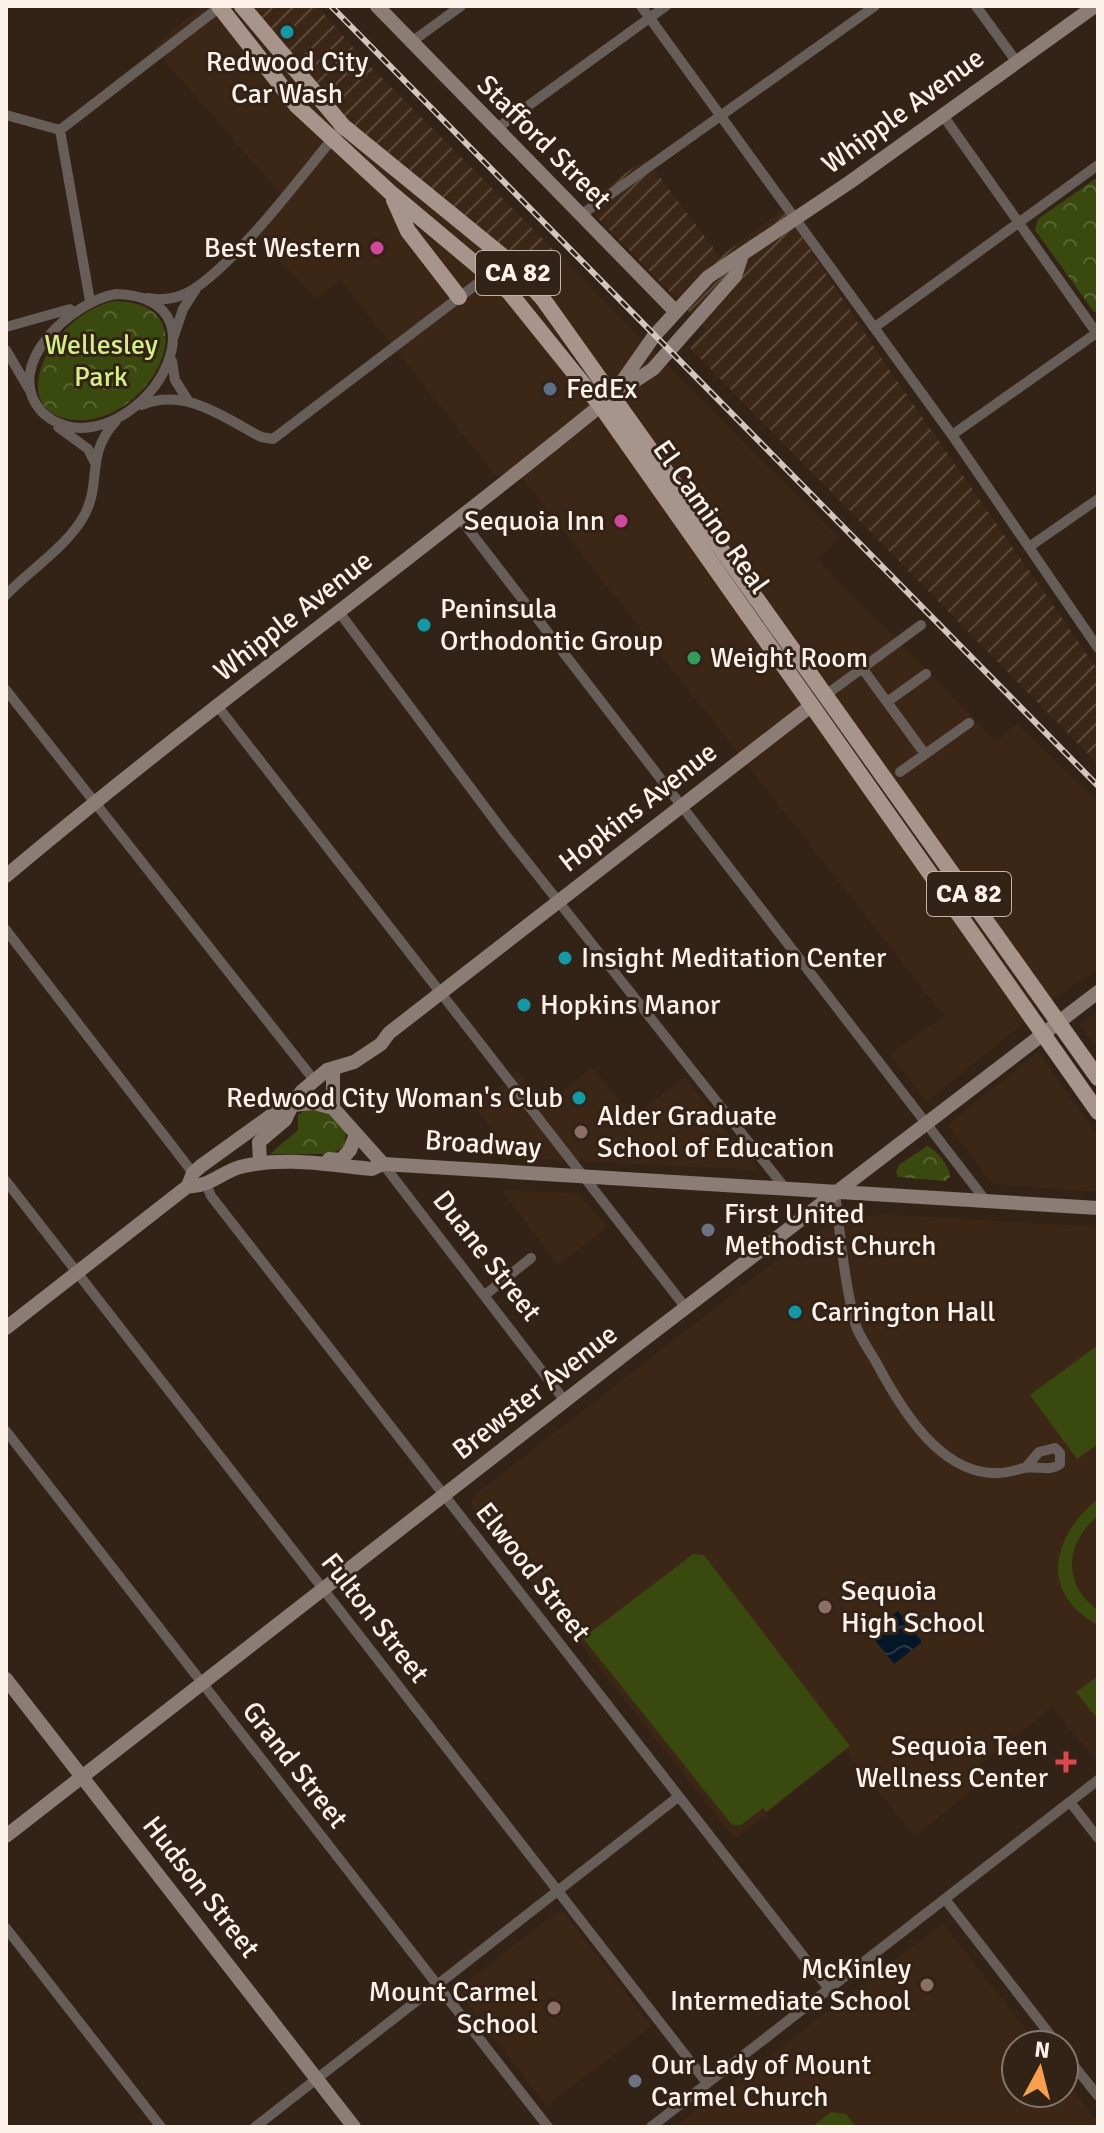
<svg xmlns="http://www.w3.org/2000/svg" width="1104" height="2133" viewBox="0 0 1104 2133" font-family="Signika,sans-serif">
<defs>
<pattern id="industrial-furrows" width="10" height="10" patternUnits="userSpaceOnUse" patternTransform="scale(2)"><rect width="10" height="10" fill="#3c2716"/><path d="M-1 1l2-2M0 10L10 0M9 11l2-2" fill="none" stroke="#594738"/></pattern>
<pattern id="park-crowns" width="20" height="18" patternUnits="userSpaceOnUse" patternTransform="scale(2)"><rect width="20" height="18" fill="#3a490d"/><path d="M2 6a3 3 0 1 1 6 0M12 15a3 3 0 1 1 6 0" fill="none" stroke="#576430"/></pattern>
<pattern id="water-waves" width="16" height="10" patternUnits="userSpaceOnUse" patternTransform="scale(2)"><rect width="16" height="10" fill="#031729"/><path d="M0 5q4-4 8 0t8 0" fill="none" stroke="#293948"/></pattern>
</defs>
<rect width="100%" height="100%" fill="#332317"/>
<path fill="#3c2716" d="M202 6H252L358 134 533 276 557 253 840 539 817 559 996 741 1018 724 1098 802V969L1056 997 927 1101 889 1055 944 1016 524 480 495 475 341 281 315 298 253 233 285 199 153 47Z
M1098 1011V1051L1080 1024Z
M1038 1052 1098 1136V1192L992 1184 948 1124Z
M592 1068 634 1116 685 1077 757 1170 514 1158 474 1106 519 1072 544 1105Z
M502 1190 578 1193 607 1227 558 1265Z
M881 1214 1098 1227V1763L1052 1707 980 1764 989 1776 915 1836 845 1750 735 1839 473 1508 472 1501 475 1495 809 1235 847 1220Z
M561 1909 651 2026 547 2106 457 1990Z
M943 1924 1038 2045H1016V2093H1064V2079L1098 2122V2127H674Z"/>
<path fill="url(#industrial-furrows)" d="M253 6H317L367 63 557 253 534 277 358 134Z
M646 159 720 257 784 209 877 352 1098 670V764L690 348 706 329 583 203Z"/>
<path fill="#3a490d" d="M1098 1345V1444L1077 1459 1030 1395Z
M1098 1499V1516C1065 1542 1062 1586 1098 1610V1625C1038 1593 1052 1536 1098 1499Z
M693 1554 704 1555 850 1746 766 1812 763 1808 741 1825H732L583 1638Z
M1098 1676V1720L1076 1692Z
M831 2112 846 2114 856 2127H812Z"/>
<path fill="url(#park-crowns)" d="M1098 177V311L1094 312 1035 230 1038 219Z
M116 301C214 304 148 424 78 420 0 417 49 313 116 301Z
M309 1108 328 1111 346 1131 344 1147 330 1154H270L298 1130V1115Z
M927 1146C937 1150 950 1167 950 1177L945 1181 898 1177 896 1172 899 1165Z"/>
<path fill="url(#water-waves)" d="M898 1611 922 1642 894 1664 869 1633Z"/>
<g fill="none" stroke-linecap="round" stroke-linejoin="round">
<path stroke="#675e59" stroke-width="10" d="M641 6 952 435 1098 648
M976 6 1016 61
M410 43 461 6
M942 114 1098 335
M6 115 60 130 90 301
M496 129 666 6
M60 130 221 6
M581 215 875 6
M116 294C223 297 160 426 81 428 67 428 52 422 42 412 0 366 72 301 116 294Z
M147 298C163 301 180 298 194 289 242 257 304 172 343 126
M6 327 70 309
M875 327 1098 165
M174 336 183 309 196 289
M6 350 29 389
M172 361 175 380 187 399
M142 405C185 387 223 417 261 437L273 439 490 274
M58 427 88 449 94 461
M952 435 1098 332
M459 517 986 1201
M1029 547 1098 499
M6 595C31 569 68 546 85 514 102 480 85 455 116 421
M339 612 505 834 785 1188
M862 668 925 754
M6 690 314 1080
M823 697 921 625
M887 702 926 674
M219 708 686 1308
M900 772 969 723
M6 930 193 1173
M383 1164 565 1401
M6 1181 707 2083
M205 1182 211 1196 829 1989
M835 1192C840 1234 844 1278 854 1319 857 1334 868 1348 876 1362 903 1413 950 1492 1020 1469 1033 1464 1049 1473 1060 1464V1453L1055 1448 1039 1452 1026 1467
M485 1295 531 1258
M6 1431 548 2127
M1070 1802 1098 1838
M945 1899 1058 2045
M6 1928 161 2127
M1064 2053 1098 2096
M255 2127 678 1797
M651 2127 1098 1780"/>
<path stroke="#8b7c75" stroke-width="14" d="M377 6 676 312
M612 396 654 336 708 277 850 182 1095 6
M6 876C203 710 413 560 612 396L653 369 735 276 741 258
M333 1071V1108L383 1164
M329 1159 341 1160 350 1150 356 1134
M260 1162 259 1142 285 1120 292 1105 314 1103 333 1108
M188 1186 193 1173 201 1166 276 1112 292 1105 302 1091 327 1070 354 1062 381 1044 389 1033 812 705
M6 1328 188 1186C205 1189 224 1171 240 1167 283 1156 329 1165 372 1169L383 1164 1098 1208
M6 1679 354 2127
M6 1836 629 1351 1098 992"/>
<path stroke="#a7948a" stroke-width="16" d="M219 6 297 106 392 194 509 292 600 405 1098 1112
M242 6 343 126 505 258 543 299 1098 1078
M394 200 408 231 459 297"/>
<g stroke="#d2c6bd" stroke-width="6">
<path id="rail" d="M331 6 1098 786"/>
</g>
<use href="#rail" stroke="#332317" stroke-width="3" stroke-dasharray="9" stroke-linecap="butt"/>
</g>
<g fill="#0f9aa8" stroke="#332317" stroke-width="3">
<circle cx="287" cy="32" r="8"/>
<circle cx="424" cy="625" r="8"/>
<circle cx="565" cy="958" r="8"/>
<circle cx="524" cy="1005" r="8"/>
<circle cx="579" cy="1098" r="8"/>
<circle cx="795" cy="1312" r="8"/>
</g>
<g fill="#d1479c" stroke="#332317" stroke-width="3">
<circle cx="377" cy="248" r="8"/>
<circle cx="621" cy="521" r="8"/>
</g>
<circle fill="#5c6f8a" stroke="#332317" stroke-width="3" cx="550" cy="389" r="8"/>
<circle fill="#2e9e5b" stroke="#332317" stroke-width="3" cx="694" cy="658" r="8"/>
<g fill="#8d6e63" stroke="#332317" stroke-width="3">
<circle cx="581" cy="1132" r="8"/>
<circle cx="825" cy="1607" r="8"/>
<circle cx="927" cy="1985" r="8"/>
<circle cx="554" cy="2008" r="8"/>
</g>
<g fill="#6b7280" stroke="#332317" stroke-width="3">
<circle cx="708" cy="1230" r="8"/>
<circle cx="635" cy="2081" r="8"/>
</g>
<path fill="#e0444e" stroke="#332317" stroke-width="3" d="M1062 1750h8v8h8v8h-8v8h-8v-8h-8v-8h8z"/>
<g text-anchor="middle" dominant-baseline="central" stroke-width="6" stroke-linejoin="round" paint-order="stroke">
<g fill="#332317" stroke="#c0b4ab" stroke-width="2">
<rect x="476" y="251" width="84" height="44" rx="6"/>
<rect x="927" y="872" width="84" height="44" rx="6"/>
</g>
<g font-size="26" font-weight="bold" fill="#fdf2ea">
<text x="518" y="273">CA 82</text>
<text x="969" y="894">CA 82</text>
</g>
<g font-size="28" fill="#fdf2ea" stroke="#332317" text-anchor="start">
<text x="287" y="62" text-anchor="middle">Redwood City<tspan x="287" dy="32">Car Wash</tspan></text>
<text x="361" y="248" text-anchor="end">Best Western</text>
<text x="566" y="389">FedEx</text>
<text x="605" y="521" text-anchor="end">Sequoia Inn</text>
<text x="440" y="609">Peninsula<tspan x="440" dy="32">Orthodontic Group</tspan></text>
<text x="710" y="658">Weight Room</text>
<text x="581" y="958">Insight Meditation Center</text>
<text x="540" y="1005">Hopkins Manor</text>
<text x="563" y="1098" text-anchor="end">Redwood City Woman's Club</text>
<text x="597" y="1116">Alder Graduate<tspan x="597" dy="32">School of Education</tspan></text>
<text x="724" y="1214">First United<tspan x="724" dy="32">Methodist Church</tspan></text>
<text x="811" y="1312">Carrington Hall</text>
<text x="841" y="1591">Sequoia<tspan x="841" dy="32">High School</tspan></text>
<text x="1048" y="1746" text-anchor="end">Sequoia Teen<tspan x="1048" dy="32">Wellness Center</tspan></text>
<text x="911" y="1969" text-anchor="end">McKinley<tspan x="911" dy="32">Intermediate School</tspan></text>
<text x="538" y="1992" text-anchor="end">Mount Carmel<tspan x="538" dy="32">School</tspan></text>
<text x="651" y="2065">Our Lady of Mount<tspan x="651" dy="32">Carmel Church</tspan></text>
</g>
<g font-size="28" fill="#fdf2ea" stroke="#332317">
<text transform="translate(903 111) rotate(-36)">Whipple Avenue</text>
<text transform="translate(544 142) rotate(45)">Stafford Street</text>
<text transform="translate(711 517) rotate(55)">El Camino Real</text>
<text transform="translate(293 616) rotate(-38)">Whipple Avenue</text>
<text transform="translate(638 807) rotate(-38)">Hopkins Avenue</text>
<text transform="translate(483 1144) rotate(4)">Broadway</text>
<text transform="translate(487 1256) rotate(52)">Duane Street</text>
<text transform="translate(535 1392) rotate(-38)">Brewster Avenue</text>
<text transform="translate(533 1572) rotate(52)">Elwood Street</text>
<text transform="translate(375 1618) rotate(52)">Fulton Street</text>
<text transform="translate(295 1765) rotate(52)">Grand Street</text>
<text transform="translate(201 1887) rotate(52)">Hudson Street</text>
</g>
<g font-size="28" fill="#d1f283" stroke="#332317">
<text x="101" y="345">Wellesley<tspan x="101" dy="32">Park</tspan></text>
</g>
</g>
<rect width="1104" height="2133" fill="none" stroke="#fdf2ea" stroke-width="16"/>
<g transform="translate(1040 2069) rotate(7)"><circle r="38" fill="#332317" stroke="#84766b" stroke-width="2"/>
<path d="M0-6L14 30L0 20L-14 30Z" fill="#f9a04c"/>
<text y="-12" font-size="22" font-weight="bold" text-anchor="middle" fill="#fdf2ea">N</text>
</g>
</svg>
